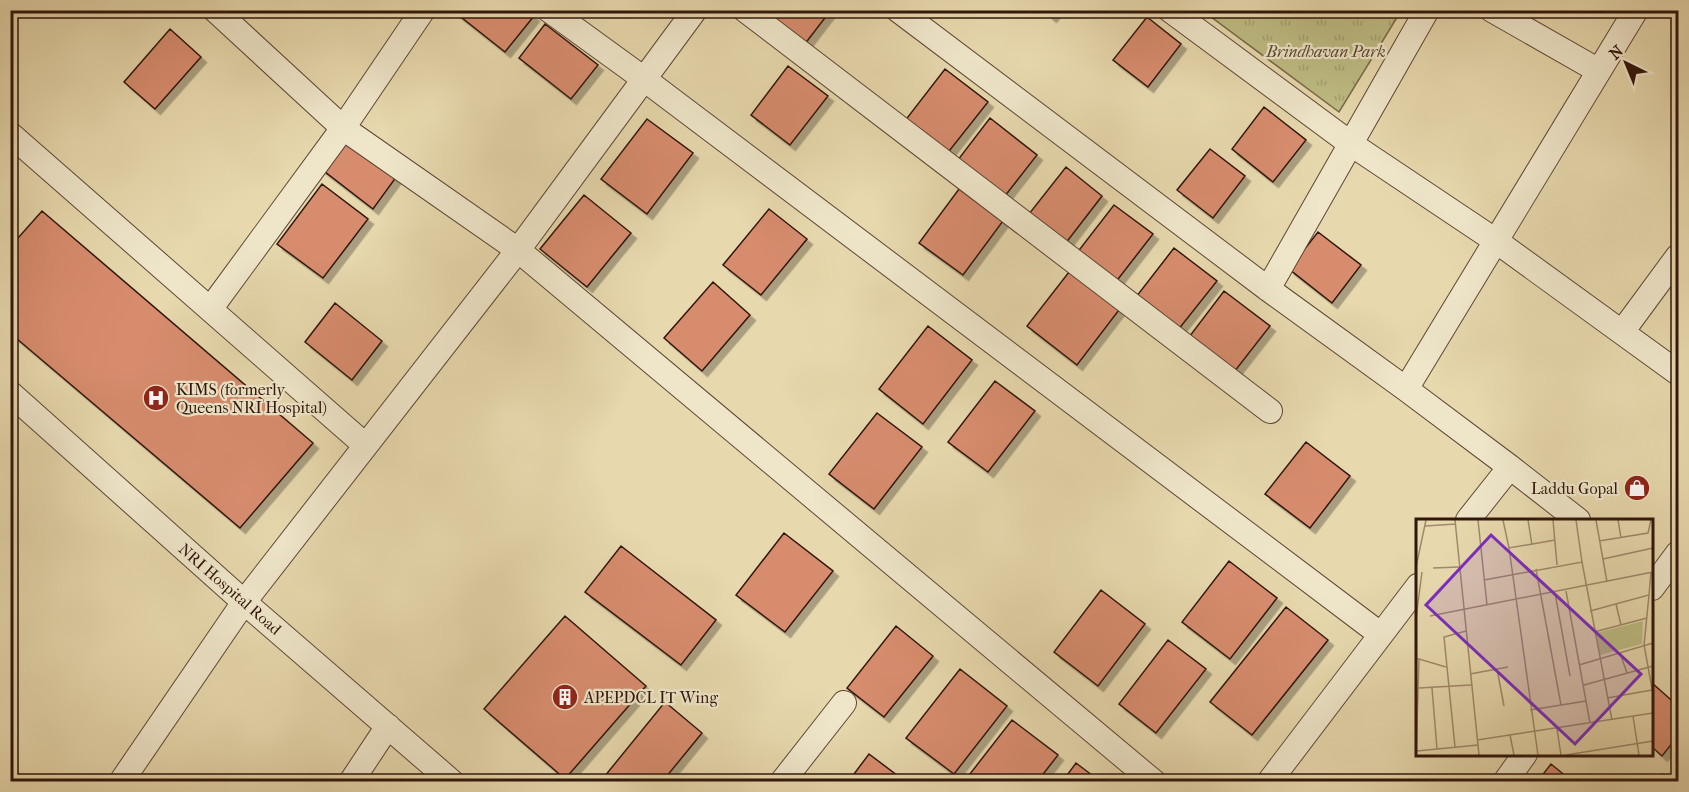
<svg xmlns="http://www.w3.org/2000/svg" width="1689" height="792" viewBox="0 0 1689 792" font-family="'IM FELL French Canon',serif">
<defs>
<pattern id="park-tufts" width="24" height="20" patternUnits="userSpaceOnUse" patternTransform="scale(1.5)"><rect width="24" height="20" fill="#bebc84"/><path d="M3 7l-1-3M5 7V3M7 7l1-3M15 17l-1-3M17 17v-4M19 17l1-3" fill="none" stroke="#a4a171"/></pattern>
<filter id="shadow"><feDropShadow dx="5.5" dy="5.5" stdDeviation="0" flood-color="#0004"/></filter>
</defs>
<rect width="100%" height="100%" fill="#e7d8ad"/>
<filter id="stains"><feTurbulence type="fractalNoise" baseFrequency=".00333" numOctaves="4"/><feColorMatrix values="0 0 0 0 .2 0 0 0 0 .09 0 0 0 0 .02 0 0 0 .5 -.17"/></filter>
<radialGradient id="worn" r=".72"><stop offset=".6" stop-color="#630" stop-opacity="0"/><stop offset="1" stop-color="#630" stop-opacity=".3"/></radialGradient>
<path fill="url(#park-tufts)" stroke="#786948" stroke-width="1.5" d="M1203 11H1401L1339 112Z"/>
<path fill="#d78c6e" stroke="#31160b" stroke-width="1.5" filter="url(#shadow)" d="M452 10H527L534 16 505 52Z
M764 10H831L801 49Z
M1043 10H1057L1051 17Z
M1147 17 1181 44 1148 87 1113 60Z
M545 24 598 65 571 99 519 58Z
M170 29 201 57 155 109 124 82Z
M788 66 828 96 790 145 751 115Z
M945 69 988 102 946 155 904 122Z
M1264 107 1306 140 1273 182 1232 149Z
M990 118 1037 155 1001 201 954 165Z
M647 119 693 153 647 214 601 179Z
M345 135 397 176 373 209 320 168Z
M1210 149 1245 176 1213 218 1177 190Z
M1066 167 1102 196 1062 248 1025 219Z
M322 184 368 219 323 278 277 244Z
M959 189 1003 221 963 275 919 243Z
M584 195 631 233 587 287 540 249Z
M1114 205 1153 234 1115 283 1076 254Z
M769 209 807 239 761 295 723 265Z
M42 211 313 443 240 528 10 333V247Z
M1318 232 1361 265 1332 303 1289 269Z
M1174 248 1217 281 1178 330 1136 297Z
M1069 272 1119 310 1077 365 1027 326Z
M713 282 750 315 702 371 664 338Z
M1224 291 1270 326 1231 376 1186 341Z
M335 303 382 341 352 380 305 342Z
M928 326 972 360 923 424 879 389Z
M995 381 1035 411 988 472 948 442Z
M877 413 922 447 874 509 829 474Z
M1306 442 1350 476 1310 528 1265 494Z
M784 533 833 571 785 632 736 595Z
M621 546 716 620 681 665 585 592Z
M1229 561 1277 598 1230 659 1182 622Z
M1101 590 1145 624 1098 686 1054 652Z
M1286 607 1328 640 1252 735 1210 702Z
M565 616 646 686 565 779 484 709Z
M896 626 933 656 884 717 847 688Z
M1168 640 1206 669 1156 733 1119 704Z
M960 669 1007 706 954 774 906 738Z
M1652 683 1678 706V736L1662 756 1652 747Z
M665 702 702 733 662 782H600Z
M1012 720 1058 755 1037 782H970L966 779Z
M869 754 906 782H848Z
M1076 763 1101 782H1062Z
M1551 764 1573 782H1537Z
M1663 774 1673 782H1657Z"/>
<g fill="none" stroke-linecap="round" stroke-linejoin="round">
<g stroke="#5e4634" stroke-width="26">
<path id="street" d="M215 10 343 128 518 250 1154 782
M549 10 644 79 1380 634
M745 10 1270 411
M898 10 1268 289 1406 389 1510 467 1578 520
M1170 10 1351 144 1496 241 1678 373
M1492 10 1599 71
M10 134 365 445
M1268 289 1427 10
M211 308 343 128 423 10
M1622 332 1678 256
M1406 389 1636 10
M10 393 244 602 452 782
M1468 520 1510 467
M1652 588 1678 553
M121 782 244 602 518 250 695 10
M351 782 388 726
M782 782 844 703
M1269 782 1418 586
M1505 782 1525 754"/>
</g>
<use href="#street" stroke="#efe6ca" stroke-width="24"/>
</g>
<defs>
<g id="hospital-disc" transform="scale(1.35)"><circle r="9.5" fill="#8f2418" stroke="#efe6ca"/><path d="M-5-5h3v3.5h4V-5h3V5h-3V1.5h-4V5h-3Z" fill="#fff"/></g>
<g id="shop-disc" transform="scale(1.35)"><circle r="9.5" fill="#8f2418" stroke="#efe6ca"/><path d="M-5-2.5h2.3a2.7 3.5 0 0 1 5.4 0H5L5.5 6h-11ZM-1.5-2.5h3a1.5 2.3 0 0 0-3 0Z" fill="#fff"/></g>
<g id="building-disc" transform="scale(1.35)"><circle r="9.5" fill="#8f2418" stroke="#efe6ca"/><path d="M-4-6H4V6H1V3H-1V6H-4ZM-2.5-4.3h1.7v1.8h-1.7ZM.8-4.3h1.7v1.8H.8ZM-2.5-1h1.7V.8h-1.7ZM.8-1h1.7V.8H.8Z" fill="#fff"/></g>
</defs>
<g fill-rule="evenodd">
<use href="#hospital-disc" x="156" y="398"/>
<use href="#shop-disc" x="1637" y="488"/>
<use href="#building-disc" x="565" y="697"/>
</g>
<g text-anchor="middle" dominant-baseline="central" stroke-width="4.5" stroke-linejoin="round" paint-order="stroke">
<g font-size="16" font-style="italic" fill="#5b482f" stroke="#efe6ca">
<text x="1326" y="51">Brindhavan Park</text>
</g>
<g font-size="16" fill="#31160b" stroke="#efe6ca" text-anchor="start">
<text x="176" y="389">KIMS (formerly<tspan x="176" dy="18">Queens NRI Hospital)</tspan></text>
<text x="1618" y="488" text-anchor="end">Laddu Gopal</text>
<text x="584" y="697">APEPDCL IT Wing</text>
</g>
<g font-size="16" fill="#31160b" stroke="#efe6ca">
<text transform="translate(230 589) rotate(41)">NRI Hospital Road</text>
</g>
</g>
<g transform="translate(1416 519)">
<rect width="237" height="237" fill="#e7d8ad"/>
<path d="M227 102 226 125 184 136 180 114Z" fill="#bebc84"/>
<path fill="none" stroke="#9e8a6c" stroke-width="1.5" d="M39 1 63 236M62 1 71 86M87 1 93 29 139 21M112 1 116 26M137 1 141 46M160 1 166 43M180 1 191 63M202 1 205 19M9 7 40 5M183 22 232 14 235 1M93 29 122 236M187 40 237 29M0 48 10 1M17 49 43 48M120 50 145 186M68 61 166 43 196 201M150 72 174 204M139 74 154 157M233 76 228 126 237 175M200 85 205 106M174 92 233 76 235 53M14 97 237 53M0 99 6 53M178 113 231 99M204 134 211 154M0 140H3L0 236M3 140 30 148M163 146 237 124M81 150 88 187M54 155 92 148M168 166 237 147M3 169 55 166M16 169 21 230M191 179 236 171M114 191 170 182M217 197 223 236M141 210 145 236M94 216 98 236M61 221 237 194M39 228 28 118 50 112M1 232 62 226M150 236 237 222"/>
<path fill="#7b2cbf" fill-opacity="0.15" stroke="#7b2cbf" stroke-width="3" d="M75 16 225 155 159 225 10 86Z"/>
<rect width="237" height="237" fill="none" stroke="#31160b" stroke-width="3"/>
</g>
<rect width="1689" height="792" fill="none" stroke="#e7d8ad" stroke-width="36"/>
<rect x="12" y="12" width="1665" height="768" fill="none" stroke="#31160b" stroke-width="3"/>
<rect x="18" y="18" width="1653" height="756" fill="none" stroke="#31160b" stroke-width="1.5"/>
<g transform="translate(1626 63) rotate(317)" stroke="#efe6ca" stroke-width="4.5" paint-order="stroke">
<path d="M0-4.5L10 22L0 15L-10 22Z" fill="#31160b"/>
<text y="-9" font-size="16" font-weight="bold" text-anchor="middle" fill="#31160b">N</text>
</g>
<rect width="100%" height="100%" filter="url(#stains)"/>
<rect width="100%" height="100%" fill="url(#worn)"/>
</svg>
